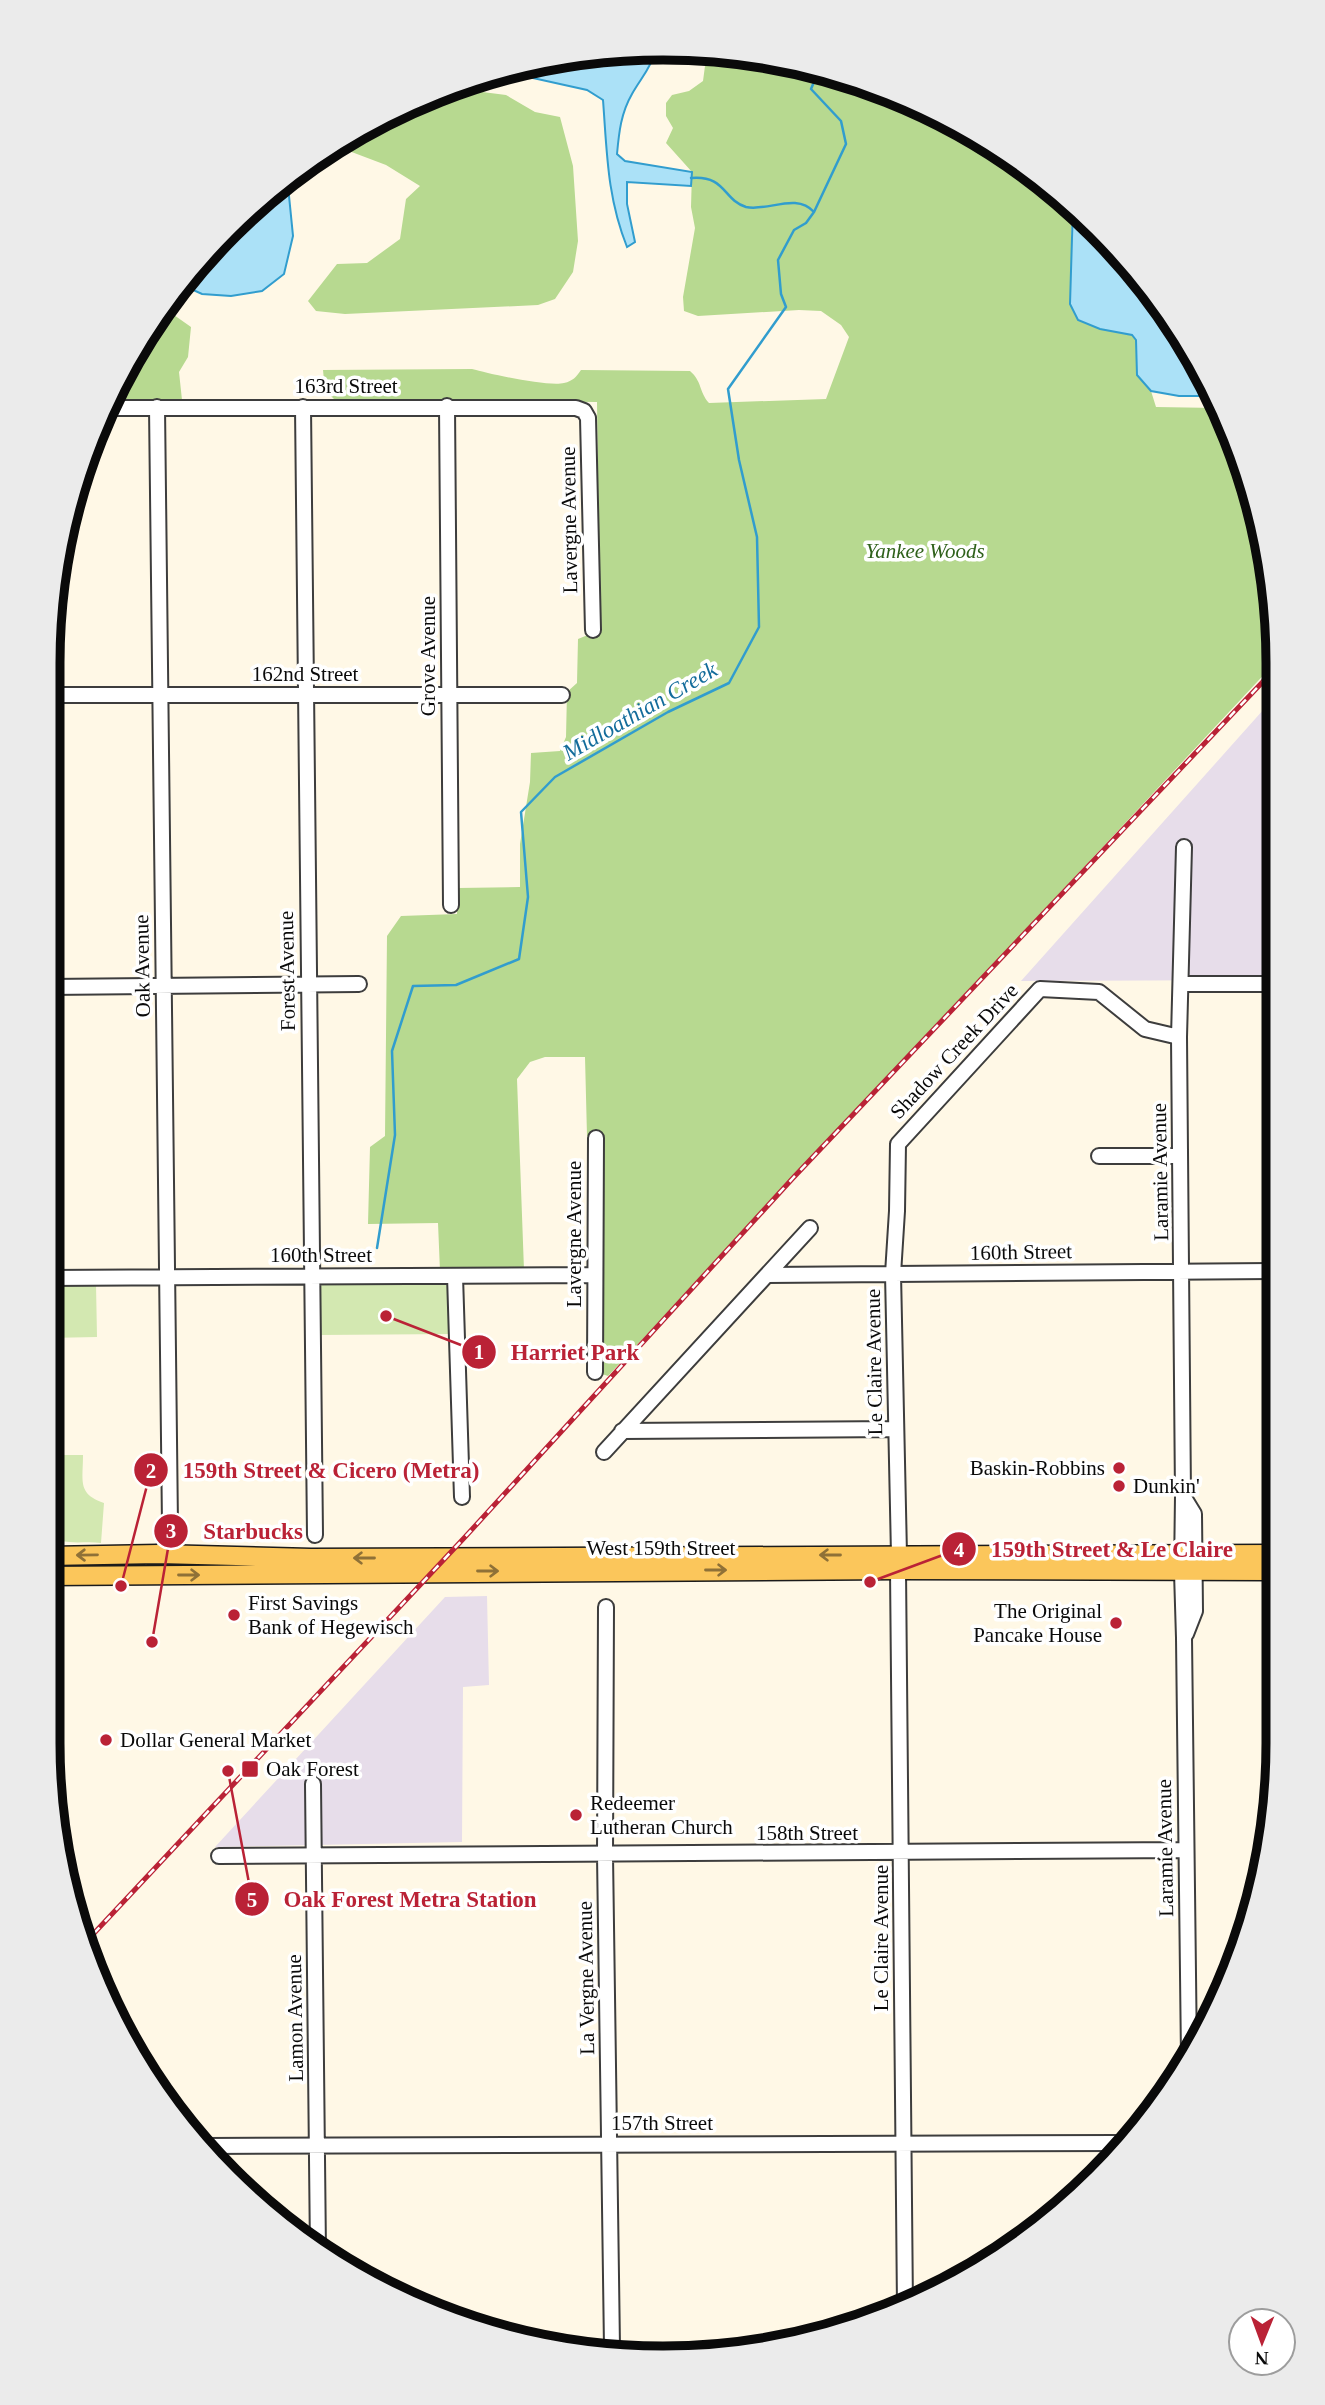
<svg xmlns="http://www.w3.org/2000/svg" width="1325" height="2405" viewBox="0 0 1325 2405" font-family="'Times New Roman',serif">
<rect width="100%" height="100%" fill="#fff8e6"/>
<path fill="#e7ddea" d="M1273 699 1274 980 1021 981Z
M487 1596 489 1685 463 1687 462 1842 215 1847 445 1597Z"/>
<path fill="#d3e8b1" d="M444 1281 452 1286 455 1334 319 1335 318 1290 324 1282Z
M96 1284 97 1337 48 1338V1285Z
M48 1455H83C83 1481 77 1494 104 1503L101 1543C83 1540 60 1548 47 1531Z"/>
<path fill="#b7d990" d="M709 51 742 52 860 80 970 129 1068 200 1073 205 1071 236 1100 328 1132 334 1136 340 1137 375 1151 391 1156 407 1217 408 1245 464 1273 583V665L608 1376 599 1373 603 1141 587 1136 585 1057H545L530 1062 517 1079 524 1270 440 1271 438 1223 368 1224 370 1147 385 1136 387 936 401 916 457 914 458 888 520 887V844L530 782 531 753 560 751 566 737 567 692 577 683 578 639 600 630 597 402 335 400 325 390 323 370 472 369C490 374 549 387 564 383 573 381 576 377 581 370L690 371C702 381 699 392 709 403L826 399 849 337 841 325 821 311 799 310 698 316 684 311 683 297 695 228 691 207 692 172 666 143 673 128 666 116V103L672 95 689 91 703 81 705 66 710 55Z
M451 88 506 95 535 112 560 117 573 166 578 241 573 272 555 299 538 305 345 314 316 311 308 301 337 264 367 263 400 239 406 199 420 186 386 165 349 151 341 141 390 111Z
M164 308 191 327 188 357 179 372 182 400H121L123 372 129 355Z"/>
<path fill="#abe1f7" stroke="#319dce" stroke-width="2" d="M622 49 656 50C651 68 641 78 632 94 621 113 619 132 617 154L625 161 692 172 691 186 627 182V204L635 242 627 247C607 197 607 152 603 100L587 90 497 70Z
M285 177 288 186 293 236 284 274 262 291 231 296 202 294 180 284 200 257Z
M1073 205 1174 320 1211 396H1179L1151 391 1137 375 1136 340 1132 335 1100 329 1078 320 1070 304Z"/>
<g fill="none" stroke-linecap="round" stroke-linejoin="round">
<path stroke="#319dce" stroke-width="2.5" d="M691 178C726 175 723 200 746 207 768 212 796 192 814 212
M377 1248 395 1135 392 1051 413 986 456 985 519 959 528 897 521 812 555 777 668 712 729 683 759 627 757 537 739 460 728 389 786 307 781 294 778 260 794 230 806 223 814 212 846 144 841 121 811 89 819 70"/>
<g stroke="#3d3d3d" stroke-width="18">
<path id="minor" d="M447 406 451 905
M157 407 170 1525 164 1548 159 1554
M303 407 315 1535
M108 408H576L584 411 588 418 593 630
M48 695H562
M1184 847 1179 1037 1183 1496 1182 1572 1184 1638 1189 2058
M1181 984H1274
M48 987 359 984
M1099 1156H1180
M767 1275 1275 1271
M455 1276 462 1497
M48 1278 595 1275
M595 1372 596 1138
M622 1431 896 1429
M604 1452 810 1228
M1183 1496 1194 1514 1195 1611 1186 1634
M899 1555 893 1274 897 1211 898 1144 1040 989 1099 992 1145 1029 1179 1037
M898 1570 905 2307
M606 1607 605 1855 612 2347
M313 1784 318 2252
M219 1856 1186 1850
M206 2146 1119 2143"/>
</g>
<g stroke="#1b1b1b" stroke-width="21">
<path id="major" d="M47 1556 159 1554 311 1558 1276 1554
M47 1576 898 1570 1276 1571"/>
</g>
<use href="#minor" stroke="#fff" stroke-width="14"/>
<use href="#major" stroke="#fbc65b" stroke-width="18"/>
<g stroke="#ba2236" stroke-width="5">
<path id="rail" d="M83 1945 465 1537 793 1178 1273 671"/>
</g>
<use href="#rail" stroke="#fff" stroke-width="2.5" stroke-dasharray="8" stroke-linecap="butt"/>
</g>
<defs><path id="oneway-shaft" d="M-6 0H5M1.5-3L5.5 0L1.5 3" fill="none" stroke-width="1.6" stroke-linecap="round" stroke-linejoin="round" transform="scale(1.75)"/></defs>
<g stroke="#8f7137">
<use href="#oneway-shaft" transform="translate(87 1555) rotate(179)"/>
<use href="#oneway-shaft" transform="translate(830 1555) rotate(180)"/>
<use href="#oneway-shaft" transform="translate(364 1558) rotate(180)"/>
<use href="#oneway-shaft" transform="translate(716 1570)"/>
<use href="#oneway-shaft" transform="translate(488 1571)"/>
<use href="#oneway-shaft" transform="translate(189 1575)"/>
</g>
<g fill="#ba2236" stroke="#fff" stroke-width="2.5">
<circle cx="1119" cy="1468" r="7"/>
<circle cx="1119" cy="1486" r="7"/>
<circle cx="234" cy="1615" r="7"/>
<circle cx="1116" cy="1623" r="7"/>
<circle cx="106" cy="1740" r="7"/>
<rect x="241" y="1760" width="18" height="18" rx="3.5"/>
<circle cx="576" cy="1815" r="7"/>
</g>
<g text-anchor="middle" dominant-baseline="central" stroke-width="7" stroke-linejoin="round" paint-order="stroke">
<g font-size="21" fill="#0a0a0a" stroke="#fff">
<text x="346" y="386">163rd Street</text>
<text transform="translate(569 520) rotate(-91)">Lavergne Avenue</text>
<text transform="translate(428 656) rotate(-90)">Grove Avenue</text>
<text x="305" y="674">162nd Street</text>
<text transform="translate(142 966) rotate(-91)">Oak Avenue</text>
<text transform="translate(287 971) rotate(-91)">Forest Avenue</text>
<text transform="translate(954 1051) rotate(-47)">Shadow Creek Drive</text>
<text transform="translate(1160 1172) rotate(-91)">Laramie Avenue</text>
<text transform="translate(574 1234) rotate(-90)">Lavergne Avenue</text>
<text transform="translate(1021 1252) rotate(-1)">160th Street</text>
<text x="321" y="1255">160th Street</text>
<text transform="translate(874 1362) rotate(-91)">Le Claire Avenue</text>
<text x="661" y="1548">West 159th Street</text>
<text x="807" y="1833">158th Street</text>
<text transform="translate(1165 1848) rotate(-91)">Laramie Avenue</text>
<text transform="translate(881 1938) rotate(-90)">Le Claire Avenue</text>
<text transform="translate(586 1978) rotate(-91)">La Vergne Avenue</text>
<text transform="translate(295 2018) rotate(-91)">Lamon Avenue</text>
<text x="662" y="2123">157th Street</text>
</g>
<g font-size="21" font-style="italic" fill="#2f611b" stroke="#fff">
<text x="925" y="551">Yankee Woods</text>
</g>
<g font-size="21" fill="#0a0a0a" stroke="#fff" text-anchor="start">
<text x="1105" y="1468" text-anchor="end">Baskin-Robbins</text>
<text x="1133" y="1486">Dunkin'</text>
<text x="248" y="1603">First Savings<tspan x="248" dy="24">Bank of Hegewisch</tspan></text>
<text x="1102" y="1611" text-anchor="end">The Original<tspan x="1102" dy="24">Pancake House</tspan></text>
<text x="120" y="1740">Dollar General Market</text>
<text x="266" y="1769">Oak Forest</text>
<text x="590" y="1803">Redeemer<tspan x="590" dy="24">Lutheran Church</tspan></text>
</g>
<g font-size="23" font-style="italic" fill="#136c9b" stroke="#fff">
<text transform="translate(640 711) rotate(-30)">Midloathian Creek</text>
</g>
</g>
<path d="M0 0H1325V2405H0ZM663 60H663A603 603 0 0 1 1266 663V1743A603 603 0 0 1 663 2346H663A603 603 0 0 1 60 1743V663A603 603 0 0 1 663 60Z" fill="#ebebeb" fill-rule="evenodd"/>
<path fill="none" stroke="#0a0a0a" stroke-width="9" d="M663 60H663A603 603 0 0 1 1266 663V1743A603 603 0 0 1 663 2346H663A603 603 0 0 1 60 1743V663A603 603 0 0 1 663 60Z"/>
<path fill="none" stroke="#ba2236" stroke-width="2.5" d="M386 1316L479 1352M121 1586L151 1470M152 1642L171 1531M870 1582L959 1549M228 1771L252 1899"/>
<g fill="#ba2236" stroke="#fff" stroke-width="2.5">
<circle cx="386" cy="1316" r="7"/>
<circle cx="121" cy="1586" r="7"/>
<circle cx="152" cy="1642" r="7"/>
<circle cx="870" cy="1582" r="7"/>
<circle cx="228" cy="1771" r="7"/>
<circle cx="479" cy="1352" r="18"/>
<circle cx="151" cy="1470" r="18"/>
<circle cx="171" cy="1531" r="18"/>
<circle cx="959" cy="1549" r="18"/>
<circle cx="252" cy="1899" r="18"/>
</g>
<g font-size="21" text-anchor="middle" font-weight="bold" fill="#fff">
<text x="479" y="1359">1</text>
<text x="151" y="1478">2</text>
<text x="171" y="1538">3</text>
<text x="959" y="1557">4</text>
<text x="252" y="1907">5</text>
</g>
<g font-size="23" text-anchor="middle" font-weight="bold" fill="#ba2236" stroke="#fff" stroke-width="7" stroke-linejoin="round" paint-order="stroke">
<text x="575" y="1360">Harriet Park</text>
<text x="331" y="1478">159th Street &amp; Cicero (Metra)</text>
<text x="253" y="1539">Starbucks</text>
<text x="1112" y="1557">159th Street &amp; Le Claire</text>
<text x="410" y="1907">Oak Forest Metra Station</text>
</g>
<g transform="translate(1262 2342) rotate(181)"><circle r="33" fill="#ffffff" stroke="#9d9d9d" stroke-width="2"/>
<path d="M0-5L12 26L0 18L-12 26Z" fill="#ba2236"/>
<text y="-10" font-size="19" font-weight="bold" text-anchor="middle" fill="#0a0a0a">N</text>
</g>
</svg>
